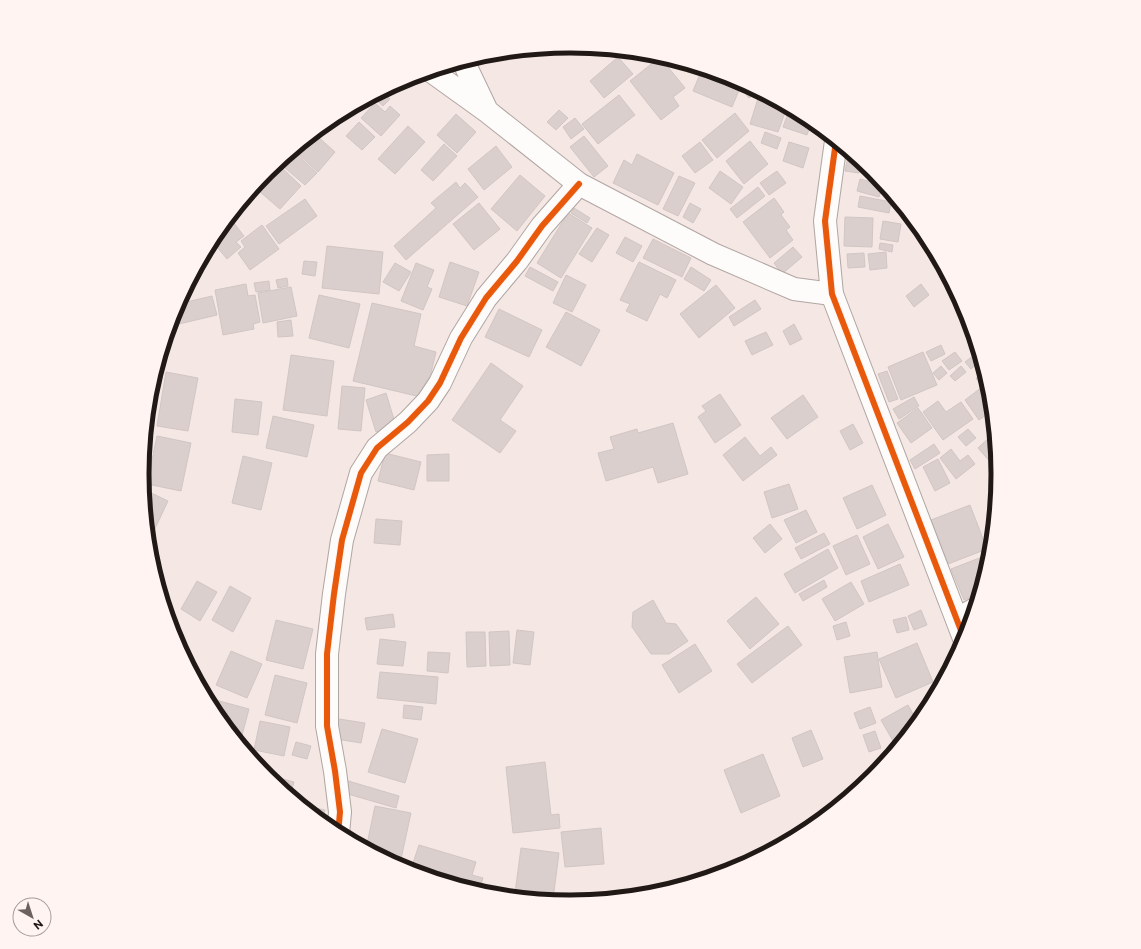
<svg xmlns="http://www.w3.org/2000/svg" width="1141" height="949" viewBox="0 0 1141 949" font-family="Commissioner,sans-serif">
<rect width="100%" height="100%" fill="#f5e7e3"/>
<path fill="#dacfcc" stroke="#d1c6c3" d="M607 50 641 53V54L607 55Z
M618 57 633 74 604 98 590 81Z
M660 57 685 88 673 97 679 106 661 120 630 81Z
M702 69 731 78 742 83 732 107 693 91Z
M746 85 758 91 749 98 741 88Z
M382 92 390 99 383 106 373 97Z
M760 92 787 107 778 132 750 124Z
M619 95 635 115 598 144 582 124Z
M375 103 385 112 390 106 400 115 381 136 361 118Z
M790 108 812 121 807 135 783 127Z
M559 110 568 118 556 130 547 122Z
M735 113 749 131 717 158 702 140Z
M456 114 476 132 457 153 437 135Z
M575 118 584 129 571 139 563 127Z
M359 122 375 137 362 150 346 136Z
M408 126 425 142 395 174 378 159Z
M765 132 781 138 777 149 761 143Z
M316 135 335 152 318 172 298 154Z
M584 136 608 166 594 177 570 147Z
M750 141 768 164 744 184 726 161Z
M700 142 713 160 695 173 682 156Z
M789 142 809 148 803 168 783 161Z
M444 144 457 156 433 181 421 170Z
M496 146 512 167 484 190 468 169Z
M293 151 280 165 278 163Z
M849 151 861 162 859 173 845 171Z
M296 154 317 173 305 185 284 167Z
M637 154 674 173 658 205 613 183 624 160 632 165Z
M277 164 279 166 249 198 247 196 268 171Z
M867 166 874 172 880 179 865 177Z
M281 167 301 186 280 209 259 191Z
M720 171 743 187 731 204 709 188Z
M777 171 786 183 769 195 760 183Z
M520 175 545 196 517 231 491 209Z
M679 176 695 183 678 216 663 209Z
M860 179 883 185 879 197 857 191Z
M456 182 460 188 465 183 478 197 406 260 394 246 436 208 431 203Z
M758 187 765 196 737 218 730 209Z
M860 196 891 202 889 213 858 207Z
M774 198 784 212 781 215 790 227 786 230 793 240 770 258 743 222Z
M305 199 317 216 279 244 266 226Z
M479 203 500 229 474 250 453 224Z
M690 203 701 209 693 223 683 217Z
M574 208 590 218 587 223 571 213Z
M568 213 592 228 561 278 537 263Z
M845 217 873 218 872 247 844 246Z
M883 221 901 224 898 242 880 239Z
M233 222 244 236 236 242 241 247 227 259 212 241 213 238Z
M262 225 279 249 250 270 238 253 245 247 241 241Z
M597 228 609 235 592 262 579 254Z
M625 237 642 246 633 262 616 253Z
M653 239 691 258 682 277 643 258Z
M880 243 893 245 892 252 879 249Z
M327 246 383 252 379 294 322 288Z
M793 247 802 257 782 274 774 263Z
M886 252 887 268 870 270 868 254Z
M864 253 865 267 848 268 847 254Z
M304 261 317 262 315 276 302 274Z
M450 262 479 272 467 306 439 297Z
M639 262 676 280 667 298 660 294 647 321 626 311 630 304 620 300Z
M395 263 411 272 399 291 383 282Z
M416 263 434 270 427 287 432 289 423 310 401 301Z
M530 267 558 282 553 291 525 276Z
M691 267 711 280 704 291 684 279Z
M566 275 586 285 572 312 553 303Z
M287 278 288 286 278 288 276 280Z
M269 281 270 290 256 292 254 283Z
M246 284 248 296 255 295 260 322 253 324 254 329 223 335 215 290Z
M921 284 929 295 914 307 906 296Z
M716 285 735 308 699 338 680 314Z
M291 287 297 316 263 323 258 293Z
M319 295 360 304 349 348 309 338Z
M212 296 217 315 179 324 175 310 178 304Z
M755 300 761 309 734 326 729 317Z
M372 303 421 314 414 346 436 352 425 398 353 381Z
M499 309 542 330 529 357 485 337Z
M566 312 600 330 581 366 546 347Z
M291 320 293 336 278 337 277 322Z
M794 324 802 339 790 345 783 331Z
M766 332 773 345 752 355 745 341Z
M941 345 945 354 931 361 926 352Z
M979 351 981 360 971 369 965 362Z
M923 352 937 385 901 400 888 367Z
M955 352 962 361 949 370 942 361Z
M291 355 334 361 327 416 283 410Z
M491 363 523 386 500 420 516 431 500 453 452 420Z
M941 366 947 373 939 380 933 373Z
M961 366 966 372 955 381 950 376Z
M887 371 898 399 889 402 878 374Z
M166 372 198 378 188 431 157 426Z
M985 372 991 391 993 410 979 420 965 400 982 387 976 378Z
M153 382 160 383 156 406 149 405 150 391Z
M342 386 365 388 361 431 338 429Z
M386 393 396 426 376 432 366 400Z
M720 394 741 425 715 443 698 417 706 411 702 406Z
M803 395 818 417 787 439 771 418Z
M914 397 919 406 899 419 893 409Z
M235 399 262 402 258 435 232 432Z
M938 401 946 412 961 402 973 419 943 440 923 412Z
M149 408 152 409 147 423Z
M918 408 932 428 911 443 897 423Z
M273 416 314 425 307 457 266 448Z
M673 423 688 474 658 483 653 467 606 481 598 453 614 449 610 437 637 429 638 433Z
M853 424 863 443 850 450 840 431Z
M968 429 976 438 966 446 958 437Z
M994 433 998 460 992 464 978 448Z
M157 436 191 443 181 491 147 484Z
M745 437 760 456 771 447 777 455 743 481 723 455Z
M934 444 940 453 915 469 910 460Z
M951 449 960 461 968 455 975 464 956 479 940 458Z
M385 453 421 462 414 490 378 481Z
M449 454V481H427V455Z
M243 456 272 463 261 510 232 503Z
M938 459 950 483 935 491 923 467Z
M789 484 798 509 772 518 764 492Z
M872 485 886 515 857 529 843 498Z
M143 489 168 501 152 535 148 533Z
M970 505 987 549 948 564 931 520Z
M806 510 817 532 796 543 784 520Z
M376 519 402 521 400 545 374 543Z
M770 524 782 539 765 553 753 538Z
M888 524 904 557 878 569 863 537Z
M824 533 830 544 801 559 795 548Z
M857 535 870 564 846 575 833 546Z
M828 549 838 568 795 593 784 574Z
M982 557 987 570 980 593 964 600 951 569Z
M900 564 909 585 869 602 861 581Z
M824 580 827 587 803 601 799 594Z
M197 581 217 592 200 621 181 609Z
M851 582 864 604 835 621 822 599Z
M230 586 251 598 233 632 212 620Z
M756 597 779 624 750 649 727 621Z
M653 600 666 623 676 624 688 641 669 654H651L632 627 633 612Z
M921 610 927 625 914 630 908 616Z
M393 614 395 627 367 630 365 618Z
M906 617 909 630 897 633 893 620Z
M276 620 313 629 303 669 266 660Z
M846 622 850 636 837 640 833 626Z
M788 626 802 645 752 683 737 664Z
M171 627 184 635 178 644 175 638Z
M517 630 534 632 530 665 513 663Z
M509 631 510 665 490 666 489 632Z
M466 632H485L486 666 467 667Z
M380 639 406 642 403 666 377 664Z
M917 643 933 682 896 698 879 659Z
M695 644 712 671 679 693 662 665Z
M231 651 262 664 247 698 216 685Z
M428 652 450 653 448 673 427 671Z
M877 652 882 687 850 693 844 657Z
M380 672 438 677 436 704 377 698Z
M275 675 307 683 297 723 265 715Z
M208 698 249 709 240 743 214 712Z
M404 705 423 707 421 720 403 718Z
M908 705 918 723 897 748 881 720Z
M870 707 876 723 860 729 854 713Z
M339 719 365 723 361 743 336 739Z
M260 721 290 727 284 756 254 750Z
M382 729 418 739 405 783 368 772Z
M811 730 823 759 803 767 792 738Z
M875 731 881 748 869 752 863 735Z
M296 742 311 746 307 759 292 755Z
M763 754 780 796 741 813 724 770Z
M545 762 551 815 559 814 560 828 513 833 506 767Z
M264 774 294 782 290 796 267 777Z
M345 780 399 796 396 808 341 792Z
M301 805 325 810 322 822Z
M375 806 411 813 401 859 376 854 366 849Z
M601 828 604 864 565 867 561 832Z
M419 845 476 862 472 875 483 878 479 891 471 888 470 890 410 872Z
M521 848 559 853 553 899 515 893Z"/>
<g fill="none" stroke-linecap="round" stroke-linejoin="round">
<g stroke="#b0a6a2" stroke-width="24">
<path id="minor" d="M465 61 466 67 487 111
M431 71 488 112 579 184 713 254 794 289 832 294
M957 619 975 609
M338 834 340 812 335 771 327 726V654L334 594 342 540 361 473 377 448 408 422 428 401 440 383 461 338 486 298 517 261 542 226 579 184"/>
</g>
<g stroke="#b0a6a2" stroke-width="24">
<path id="tertiary" d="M836 141 825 221 832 294 965 641"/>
</g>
<use href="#minor" stroke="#fefbfb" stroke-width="22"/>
<use href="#tertiary" stroke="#fefbfb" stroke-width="22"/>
<g stroke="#fff4f1" stroke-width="8">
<path id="cycleway" d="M836 141 825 221 832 294 965 641
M338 834 340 812 335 771 327 726V654L334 594 342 540 361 473 377 448 408 422 428 401 440 383 461 338 486 298 517 261 542 226 579 184"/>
</g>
<use href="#cycleway" stroke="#e8590c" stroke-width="6"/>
</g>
<path d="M0 0H1141V949H0ZM149 474a421 421 0 1 1 842 0a421 421 0 1 1-842 0Z" fill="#fff4f1" fill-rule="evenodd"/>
<path fill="none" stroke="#211916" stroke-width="5" d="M149 474a421 421 0 1 1 842 0a421 421 0 1 1-842 0Z"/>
<g transform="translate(32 917) rotate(141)"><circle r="19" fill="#fff4f1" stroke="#a69c99"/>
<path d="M0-3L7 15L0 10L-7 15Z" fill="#6b615e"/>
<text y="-6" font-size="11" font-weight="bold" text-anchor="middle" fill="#211916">N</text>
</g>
</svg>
